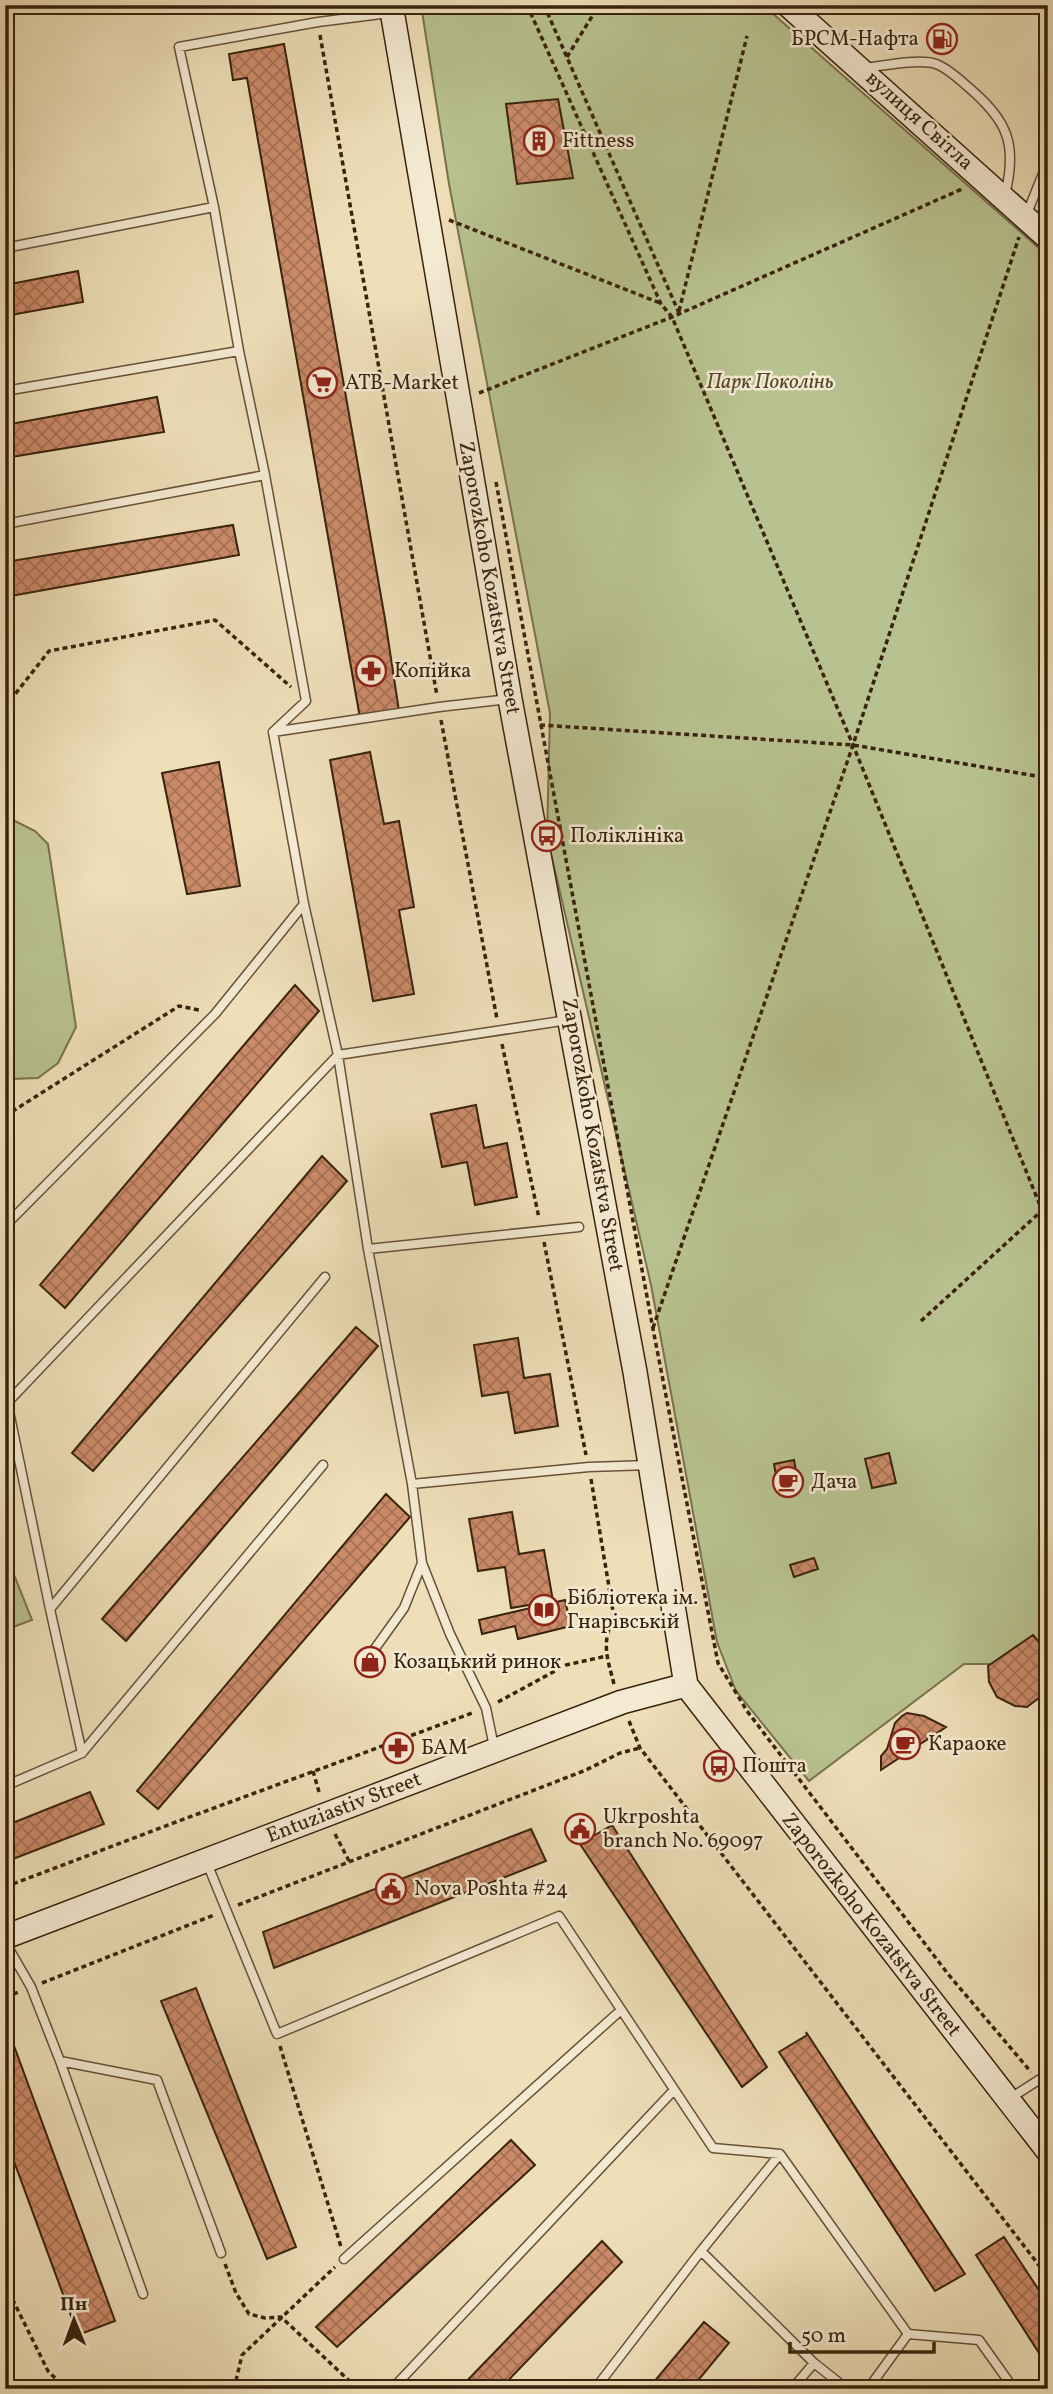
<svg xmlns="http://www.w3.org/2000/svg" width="1053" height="2394" viewBox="0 0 1053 2394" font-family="Vollkorn,serif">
<defs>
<pattern id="building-cross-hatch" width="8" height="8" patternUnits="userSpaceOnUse" patternTransform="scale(1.75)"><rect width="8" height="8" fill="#cb8b69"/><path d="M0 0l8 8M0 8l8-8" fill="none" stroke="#a67155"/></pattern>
</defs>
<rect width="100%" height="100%" fill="#eedfb9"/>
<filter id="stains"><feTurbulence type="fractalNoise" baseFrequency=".00286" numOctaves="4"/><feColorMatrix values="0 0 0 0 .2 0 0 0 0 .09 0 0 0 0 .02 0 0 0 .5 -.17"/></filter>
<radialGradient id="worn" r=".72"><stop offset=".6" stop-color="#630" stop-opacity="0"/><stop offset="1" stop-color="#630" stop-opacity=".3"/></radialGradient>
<path fill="#b8c290" stroke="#78724e" stroke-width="2" d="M421 5H763L1048 256V1664H964L809 1781 736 1691 717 1642 651 1285 547 836 550 713 449 184Z
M5 816 35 831 48 844 76 1027 58 1063 38 1078 11 1079 5 1075Z
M5 1552 32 1620 5 1630Z"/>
<path fill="url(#building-cross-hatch)" stroke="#39220d" stroke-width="2" d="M284 44 385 619 399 711 360 718 247 78 233 80 229 54Z
M558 99 573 178 517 184 506 104Z
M78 271 83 302 5 316V285Z
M157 397 164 432 5 458V425Z
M233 525 239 555 5 597V562Z
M370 752 384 824 399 821 414 907 399 910 414 994 373 1001 330 760Z
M219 762 240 886 187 894 162 773Z
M295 985 319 1011 65 1308 40 1285Z
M476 1105 484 1148 507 1143 517 1197 475 1205 467 1162 442 1167 431 1114Z
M322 1156 347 1181 93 1471 72 1453Z
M356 1327 378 1346 126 1641 102 1619Z
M518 1338 524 1378 550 1374 558 1426 515 1433 508 1392 482 1396 474 1345Z
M889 1453 896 1483 872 1488 865 1459Z
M794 1460 797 1477 777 1481 774 1464Z
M386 1494 410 1517 158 1809 137 1791Z
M512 1512 519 1554 544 1550 553 1601 511 1608 505 1567 478 1571 469 1519Z
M814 1558 818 1569 794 1577 790 1565Z
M565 1600 571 1626 518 1639 515 1626 482 1634 479 1620Z
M1033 1635 1048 1653V1691L1027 1707 1015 1706 997 1697 989 1682 988 1666Z
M907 1713 924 1716 946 1727 881 1770V1756L887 1749 895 1723 902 1716Z
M90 1792 104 1824 5 1862V1826Z
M612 1825 767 2067 742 2087 580 1844Z
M531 1829 546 1861 274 1968 263 1932Z
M196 1988 296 2247 267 2259 161 2001Z
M806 2032 965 2274 935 2291 779 2052 807 2035Z
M13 2043 115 2321 78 2335 5 2137V2046Z
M511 2140 535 2165 337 2347 316 2327Z
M1004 2237 1048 2304V2367L976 2255Z
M602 2241 622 2262 500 2389H459Z
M704 2322 729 2343 691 2389H648Z"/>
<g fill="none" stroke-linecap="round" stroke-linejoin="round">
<g stroke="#665138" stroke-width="11">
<path id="lane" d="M5 10 15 8
M389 13 318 22 179 47 214 207 239 351 265 475 306 701 273 732 439 707 509 699
M865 68C881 66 921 58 936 64 947 68 958 78 967 86 1007 120 1018 143 1005 195
M1026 216 1048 161
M5 248 214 207
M5 391 239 351
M5 524 265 475
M5 1226 215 1014 304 904
M368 1249 579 1227
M5 1392 50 1609 82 1753
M7 1403 338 1055 304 904 273 732
M412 1484 589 1467 650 1465
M50 1609 325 1277
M366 1661 404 1608 422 1563
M494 1747 486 1708 450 1634 422 1563 412 1484 368 1249 338 1055 568 1020
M5 1786 82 1753 323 1465
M207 1863 277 2034 559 1916 713 2148 780 2154 908 2334 979 2340 1014 2389
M5 1942 31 1987 60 2061 157 2080 221 2253
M60 2061 143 2294
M1009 2099 1048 2074
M701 2251 814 2363
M344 2259 621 2010
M392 2389 674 2090
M595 2389 701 2251 780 2154
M792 2389 814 2363 847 2389
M868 2389 908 2334"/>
</g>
<g stroke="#39220d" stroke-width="26">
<path id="secondary" d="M391 5 510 699 635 1372 686 1685 1048 2151
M788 5 1048 238
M5 1937 622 1702 686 1685"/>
</g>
<path stroke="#39220d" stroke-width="3.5" stroke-dasharray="5 3.5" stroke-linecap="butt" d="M527 5 661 304 672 317 853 745 1048 1225
M544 5 679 313
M320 35 437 696
M567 57 599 5
M449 220 660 303
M679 311 747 36
M479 393 672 317 962 189
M496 482 653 1329 718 1663 747 1711 948 1974 1031 2072
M5 707 49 651 215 620 291 687
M441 720 497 1019
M540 725 853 745 1048 778
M502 1044 539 1218
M5 1116 179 1006 199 1010
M544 1242 586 1455
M921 1321 1048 1205
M653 1328 853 745 1019 237
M591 1479 614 1617C601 1643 607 1657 614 1684
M498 1702 566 1665 607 1656
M629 1721 640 1748 1048 2277
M313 1771 319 1792
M335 1834 349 1861
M5 1887 176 1822 475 1712
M238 1905 586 1770 620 1753 640 1748
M42 1983 214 1915
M5 1997 19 1992
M280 2046 341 2247
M225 2264 236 2293 249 2314 265 2318 281 2317 358 2389
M5 2284 48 2371 66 2389
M234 2389 242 2355 335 2267"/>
<use href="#lane" stroke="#f4ead2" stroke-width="8"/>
<use href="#secondary" stroke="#f4ead2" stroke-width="23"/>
</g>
<defs>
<g id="fuel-ring" transform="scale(1.575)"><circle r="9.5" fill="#f4ead2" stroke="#8f2418" stroke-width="1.5"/><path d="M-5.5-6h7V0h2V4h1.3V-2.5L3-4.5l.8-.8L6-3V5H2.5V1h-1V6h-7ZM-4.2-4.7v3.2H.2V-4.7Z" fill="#8f2418"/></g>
<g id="building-ring" transform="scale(1.575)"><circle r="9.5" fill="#f4ead2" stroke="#8f2418" stroke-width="1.5"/><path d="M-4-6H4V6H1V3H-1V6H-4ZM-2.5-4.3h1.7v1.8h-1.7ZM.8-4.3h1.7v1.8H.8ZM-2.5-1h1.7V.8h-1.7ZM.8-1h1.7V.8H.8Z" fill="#8f2418"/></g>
<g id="supermarket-ring" transform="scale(1.575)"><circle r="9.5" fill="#f4ead2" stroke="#8f2418" stroke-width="1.5"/><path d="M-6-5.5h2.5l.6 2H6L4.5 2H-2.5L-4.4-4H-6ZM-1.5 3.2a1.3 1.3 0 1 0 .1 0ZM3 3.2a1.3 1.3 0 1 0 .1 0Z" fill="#8f2418"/></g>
<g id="pharmacy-ring" transform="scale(1.575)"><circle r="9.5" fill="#f4ead2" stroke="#8f2418" stroke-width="1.5"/><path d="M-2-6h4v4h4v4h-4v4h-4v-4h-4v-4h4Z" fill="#8f2418"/></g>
<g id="bus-ring" transform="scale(1.575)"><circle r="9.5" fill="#f4ead2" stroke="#8f2418" stroke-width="1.5"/><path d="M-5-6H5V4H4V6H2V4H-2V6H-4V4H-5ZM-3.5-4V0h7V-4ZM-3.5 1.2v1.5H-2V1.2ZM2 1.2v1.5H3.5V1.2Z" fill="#8f2418"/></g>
<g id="cafe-ring" transform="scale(1.575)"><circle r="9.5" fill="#f4ead2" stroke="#8f2418" stroke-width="1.5"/><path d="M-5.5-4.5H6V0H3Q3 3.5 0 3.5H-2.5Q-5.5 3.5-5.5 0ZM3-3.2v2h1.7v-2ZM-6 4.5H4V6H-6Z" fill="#8f2418"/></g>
<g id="library-ring" transform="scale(1.575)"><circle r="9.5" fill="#f4ead2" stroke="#8f2418" stroke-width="1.5"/><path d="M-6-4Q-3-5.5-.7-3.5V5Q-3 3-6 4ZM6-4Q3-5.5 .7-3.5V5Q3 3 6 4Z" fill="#8f2418"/></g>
<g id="shop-ring" transform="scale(1.575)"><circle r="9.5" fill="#f4ead2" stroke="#8f2418" stroke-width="1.5"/><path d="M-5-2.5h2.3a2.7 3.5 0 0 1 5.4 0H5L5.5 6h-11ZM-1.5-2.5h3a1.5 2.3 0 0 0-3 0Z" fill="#8f2418"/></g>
<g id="civic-ring" transform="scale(1.575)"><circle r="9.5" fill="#f4ead2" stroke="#8f2418" stroke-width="1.5"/><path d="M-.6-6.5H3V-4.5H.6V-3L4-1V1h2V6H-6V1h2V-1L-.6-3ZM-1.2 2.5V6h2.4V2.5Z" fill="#8f2418"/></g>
</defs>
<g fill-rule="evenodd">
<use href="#fuel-ring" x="942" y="39"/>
<use href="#building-ring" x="539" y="141"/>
<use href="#supermarket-ring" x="322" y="383"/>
<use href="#pharmacy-ring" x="371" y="671"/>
<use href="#bus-ring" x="547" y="836"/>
<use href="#cafe-ring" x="788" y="1482"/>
<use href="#library-ring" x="544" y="1610"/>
<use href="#shop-ring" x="370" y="1662"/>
<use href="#cafe-ring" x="905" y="1744"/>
<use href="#pharmacy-ring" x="398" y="1748"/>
<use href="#bus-ring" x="719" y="1766"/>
<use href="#civic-ring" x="580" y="1829"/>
<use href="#civic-ring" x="391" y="1889"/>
</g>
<g text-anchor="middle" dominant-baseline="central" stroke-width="5" stroke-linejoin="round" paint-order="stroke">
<g font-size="21" fill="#39220d" stroke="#f4ead2" text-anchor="start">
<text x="919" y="39" text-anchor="end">БРСМ-Нафта</text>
<text x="562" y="141">Fittness</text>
<text x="345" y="383">ATB-Market</text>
<text x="394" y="671">Копійка</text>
<text x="570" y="836">Поліклініка</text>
<text x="811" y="1482">Дача</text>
<text x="567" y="1598">Бібліотека ім.<tspan x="567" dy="24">Гнарівській</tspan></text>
<text x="393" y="1662">Козацький ринок</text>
<text x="928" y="1744">Караоке</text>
<text x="421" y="1748">БАМ</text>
<text x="742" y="1766">Пошта</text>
<text x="603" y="1817">Ukrposhta<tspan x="603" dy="24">branch No. 69097</tspan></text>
<text x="414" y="1889">Nova Poshta #24</text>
</g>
<g font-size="21" fill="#39220d" stroke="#f4ead2">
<text transform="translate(919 121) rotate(42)">вулиця Світла</text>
<text transform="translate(489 578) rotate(80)">Zaporozkoho Kozatstva Street</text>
<text transform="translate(592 1135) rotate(80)">Zaporozkoho Kozatstva Street</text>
<text transform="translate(344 1808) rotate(-21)">Entuziastiv Street</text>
<text transform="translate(871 1925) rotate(52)">Zaporozkoho Kozatstva Street</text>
</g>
<g font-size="21" font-style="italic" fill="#594a2e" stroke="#f4ead2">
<text x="770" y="382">Парк Поколінь</text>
</g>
</g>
<rect width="1053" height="2394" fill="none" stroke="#eedfb9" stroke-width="28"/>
<rect x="7" y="7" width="1039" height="2380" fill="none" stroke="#39220d" stroke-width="3.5"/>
<rect x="14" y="14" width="1025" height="2366" fill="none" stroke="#39220d" stroke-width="2"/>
<g transform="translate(74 2320) rotate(359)" stroke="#f4ead2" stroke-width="5" paint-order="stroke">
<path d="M0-5L12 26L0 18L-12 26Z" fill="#39220d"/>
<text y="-10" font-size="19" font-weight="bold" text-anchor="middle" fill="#39220d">Пн</text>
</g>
<path d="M790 2342v10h144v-10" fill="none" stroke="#39220d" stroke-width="3.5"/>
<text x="801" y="2342" font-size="21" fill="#39220d" stroke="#f4ead2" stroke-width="5" paint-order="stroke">50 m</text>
<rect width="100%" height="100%" filter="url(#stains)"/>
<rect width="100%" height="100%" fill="url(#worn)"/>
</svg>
